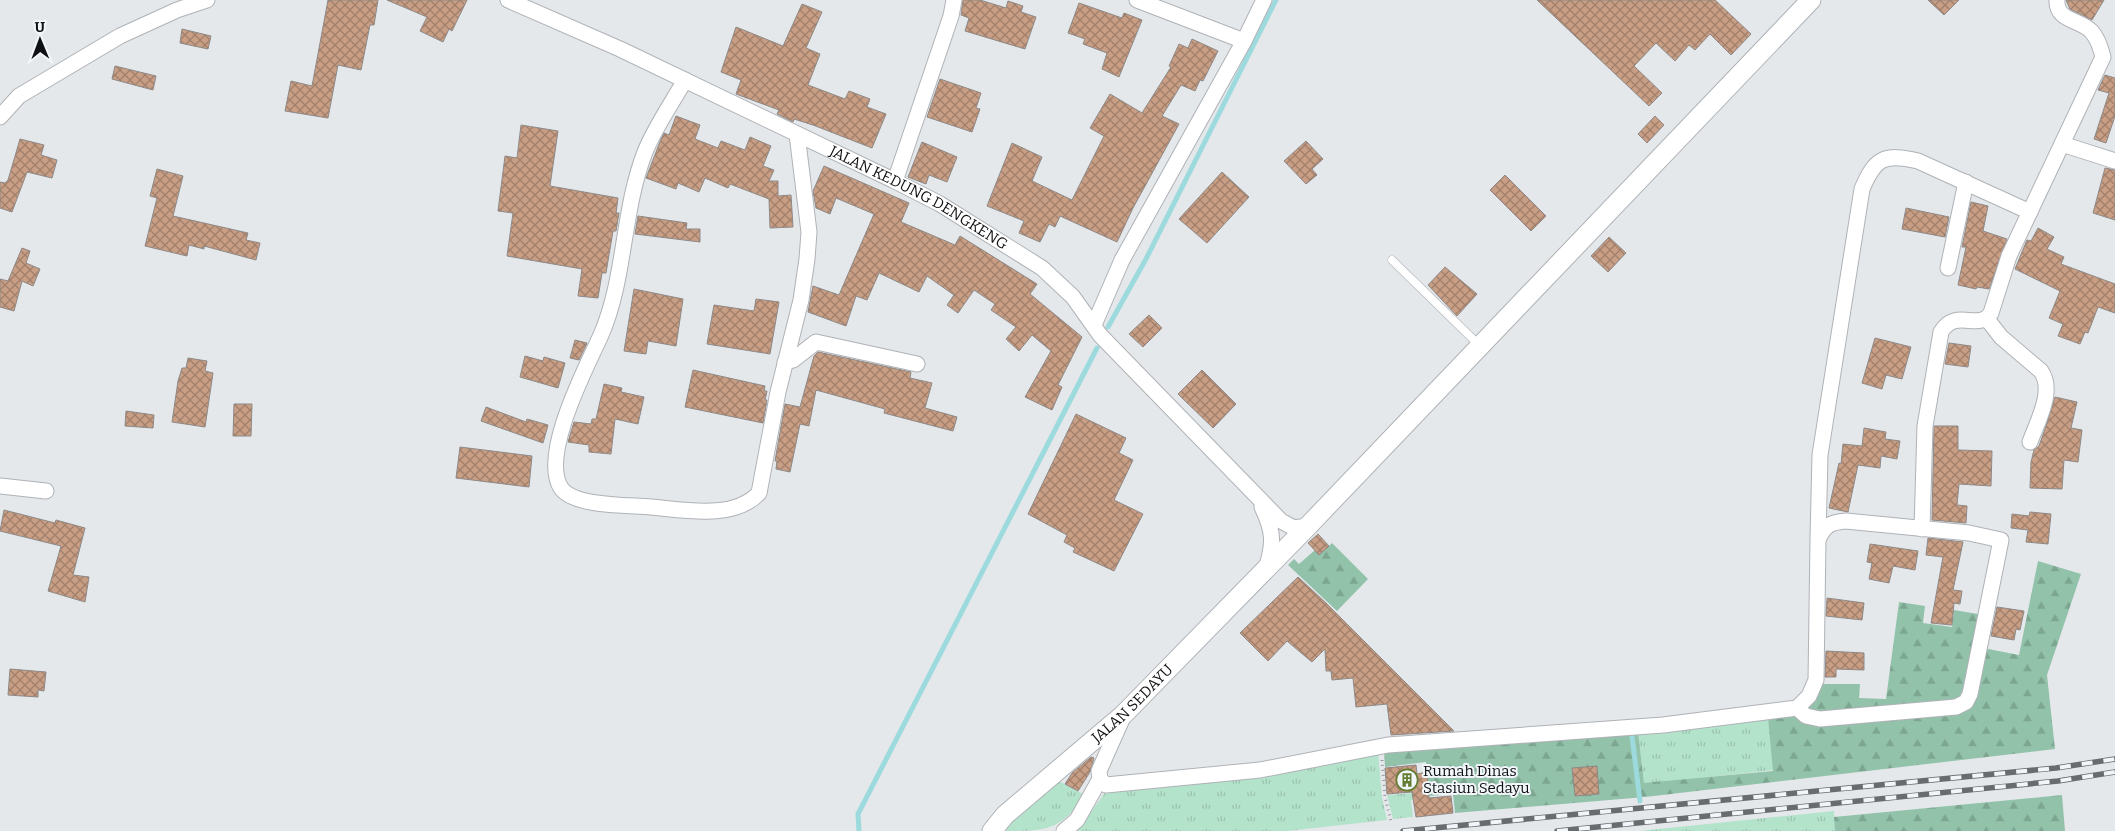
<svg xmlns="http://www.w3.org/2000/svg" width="2115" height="831" viewBox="0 0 2115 831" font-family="Bitter,serif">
<defs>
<pattern id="grass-tufts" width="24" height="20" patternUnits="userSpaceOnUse" patternTransform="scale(1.25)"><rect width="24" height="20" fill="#b4e3cb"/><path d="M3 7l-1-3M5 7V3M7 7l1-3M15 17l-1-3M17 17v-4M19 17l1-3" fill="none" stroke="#9ac2ad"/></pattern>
<pattern id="forest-firs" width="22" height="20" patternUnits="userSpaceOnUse" patternTransform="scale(1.25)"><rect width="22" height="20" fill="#92c2aa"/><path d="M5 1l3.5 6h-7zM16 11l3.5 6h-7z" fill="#7da691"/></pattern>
<pattern id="building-cross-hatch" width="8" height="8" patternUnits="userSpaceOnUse" patternTransform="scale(1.25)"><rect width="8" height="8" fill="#c89e84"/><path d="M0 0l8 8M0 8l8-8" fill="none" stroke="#a17f6b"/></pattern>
</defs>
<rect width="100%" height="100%" fill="#e4e8eb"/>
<path fill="url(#grass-tufts)" d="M1768 718 1774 770 1644 784 1638 732Z
M1378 751 1382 797 1387 820 1287 831H1077L1107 790Z
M1057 780 1085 795C1060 831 1047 831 1003 831L1004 826Z
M1428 792 1429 798 1411 800 1413 817 1393 819 1387 795Z
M1834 811 1835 831H1639Z"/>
<path fill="url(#forest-firs)" d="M1332 543 1368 579 1337 611 1288 565 1294 559 1299 564 1315 550 1329 546Z
M2038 561 2081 574 2047 675 2055 749 1645 797 1455 813 1453 794 1429 796 1426 762 1385 767 1384 750 1638 732 1644 783 1773 771 1768 718C1800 711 1808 717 1822 684H1860L1859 698 1886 699 1899 602 1925 606 1923 623 1952 627 1954 610 1984 615 1978 647 2019 655Z
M2062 795 2065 831H1835L1834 817Z"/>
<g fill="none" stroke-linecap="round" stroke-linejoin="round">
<path stroke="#9ddade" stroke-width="5" d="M1108 327 1146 259 1276 0
M1632 736 1640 801
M859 831 858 814 1097 348"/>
</g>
<path fill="url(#building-cross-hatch)" stroke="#8e8987" d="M328 0H378L374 25H370L361 70 338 65 328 118 285 111 291 81 312 86Z
M387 0H467L452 31 449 29 443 42 420 31 427 17Z
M963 0H980L1006 8 1008 1 1023 6 1021 12 1036 17 1025 49 965 31 969 18 961 15Z
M1537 0H1715L1751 34 1731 55 1710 34 1695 50 1689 45 1675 61 1656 43 1634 66 1662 93 1649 106Z
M1928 0H1959L1944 15Z
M2066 0H2104L2092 20 2070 9Z
M1079 3 1122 18 1124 13 1142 20 1119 77 1102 69 1107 53 1083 44 1085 39 1068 33Z
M802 4 822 12 806 48 820 54 808 85 845 99 849 91 870 99 867 107 886 114 872 148 813 125 794 119 793 122 777 114 779 110 736 94 741 80 721 72 736 27 783 46Z
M182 29 211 36 208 49 180 43Z
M1192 39 1218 51 1203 81 1200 80 1195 91 1181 85 1162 116 1179 124 1133 208 1117 242 1060 216 1055 227 1049 224 1040 242 1019 233 1024 221 987 206 1012 143 1042 157 1032 181 1072 200 1104 136 1090 128 1110 94 1142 113 1171 67 1169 66 1179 44 1188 48Z
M115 66 156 76 153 90 112 79Z
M2105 75 2115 78V116L2106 143 2094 139 2109 93 2098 90Z
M940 79 981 93 976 108 980 109 972 132 927 117Z
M676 116 700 125 695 139 718 148 721 141 745 150 750 137 771 146 763 166 774 170 769 181H778V196L791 195 793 227 770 228 769 199 730 184 728 188 705 178 699 192 678 183 676 189 646 178 661 139 664 133 669 135Z
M1655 116 1664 125 1647 143 1638 134Z
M521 125 558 131 550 186 618 198 616 213H619L616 231H613L606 273H602L598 298 578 296 582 269 507 256 513 213 498 211 505 156 517 158Z
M20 139 44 145 41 155 57 160 52 178 27 172 12 212 0 208V182L5 183 8 180Z
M1306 141 1323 159 1312 169 1317 175 1306 184 1284 161Z
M922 142 957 157 947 182 929 175 926 184 908 177Z
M824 166 909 203 901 222 955 245 960 236 1037 284 1030 294 1082 337 1058 385 1062 387 1052 410 1025 397 1051 351 1032 335 1019 351 1006 339 1016 327 991 310 995 304 974 290 958 313 947 305 954 295 927 276 919 292 879 273 867 300 856 296 846 326 808 312 813 286 839 295 874 214 836 198 830 214 816 208 813 191Z
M2105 168 2115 170V220L2093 213Z
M157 169 183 176 173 216 248 233 246 240 260 243 256 260 204 246V249L189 245 187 256 145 246 157 198 150 196Z
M1222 172 1249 197 1207 243 1179 219Z
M1505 175 1546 216 1531 231 1490 190Z
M1971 202 1988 206 1983 231 2007 239 1989 289 1977 287 1976 289 1958 285 1966 247H1962Z
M1906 208 1949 217 1945 237 1902 229Z
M638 216 687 223 686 229H700V242L635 234Z
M2038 228 2054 237 2047 249 2064 257 2061 264 2115 284V313L2098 307 2088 333 2085 332 2080 344 2058 336 2063 324 2049 318 2060 291 2015 269 2027 240 2031 241Z
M1609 237 1626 253 1608 272 1591 256Z
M22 248 30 251 26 263 40 269 33 286 22 281 14 311 0 307V279L8 281Z
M1445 267 1477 294 1457 316 1428 285Z
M634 289 683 299 676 346 648 341 646 354 624 351Z
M756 299 779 302 770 354 707 344 714 305 754 311Z
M1149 315 1162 328 1143 347 1129 334Z
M1875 338 1911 347 1902 379 1886 375 1882 389 1862 383Z
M575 340 587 343 579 360 570 358Z
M1949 343 1971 346 1968 367 1945 364Z
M818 352 911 372 910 378 932 383 925 408 957 417 953 431 884 413 885 409 816 390 809 426 800 424 790 472 776 469 777 461H775L785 404 800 407 814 356Z
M525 356 543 361 544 357 565 363 558 388 520 377Z
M188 358 207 361 205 371 213 373 205 427 172 422 178 381 182 368H186Z
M693 370 765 386 764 391H767L765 400H767L763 423 685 407Z
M1202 370 1236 404 1213 428 1178 394Z
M604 384 622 388 621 392 644 397 638 424 615 419 611 454 589 452V445L568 442 574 422 591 424 592 419H596Z
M2055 397 2077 402 2071 428 2082 430 2078 462 2064 460 2062 489 2030 488 2031 462 2034 450 2039 446 2045 429Z
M234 404H252L251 436H233Z
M486 407 526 422 527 419 548 425 543 443 481 421Z
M126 411 154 415 153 428 125 426Z
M1076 414 1126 438 1119 453 1133 460 1114 500 1143 514 1114 571 1073 552 1075 548 1064 542 1067 535 1028 514Z
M1934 426H1958V450L1992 451 1991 486 1959 484 1957 505 1967 506 1966 523 1932 520Z
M1864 428 1886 432 1885 439 1900 441 1897 459 1881 456 1880 468 1858 465 1848 512 1829 508 1839 463 1841 464 1843 444 1862 446Z
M460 447 532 456 529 487 456 478Z
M4 510 55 523 56 520 85 528 73 575 89 577 85 602 48 591 61 546 0 531Z
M2030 512 2051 514 2048 544 2026 542 2028 530 2011 528 2012 514 2029 516Z
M1318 534 1329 546 1319 555 1308 543Z
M1928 538 1963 542 1953 590 1962 591 1960 604 1954 603 1952 625 1931 623 1943 557 1926 555Z
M1870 544 1918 551 1915 570 1893 566 1889 583 1869 579 1872 563 1867 562Z
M1298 577 1326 603 1454 731 1391 735 1387 704 1356 707 1353 678 1332 680 1331 671H1326L1325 649 1312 662 1287 641 1268 661 1240 633Z
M1827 598 1864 603 1862 620 1826 616Z
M1997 607 2024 611 2020 630 2016 629 2014 640 1991 636Z
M1826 651 1864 653V670L1836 669V677H1825Z
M10 669 46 672 44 691 38 690V697L8 695Z
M1091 757 1094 758 1090 772 1078 791 1065 784 1072 773Z
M1416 765 1417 774 1427 772 1429 798 1451 796 1453 813 1416 817 1412 792 1387 794 1385 768Z
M1597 766 1599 794 1575 796 1572 768Z"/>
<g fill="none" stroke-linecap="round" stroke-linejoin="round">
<g stroke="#afb2b6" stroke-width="9">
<path id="service" d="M1392 260 1480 346"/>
</g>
<g stroke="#afb2b6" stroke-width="17">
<g id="minor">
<path id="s1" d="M508 0 620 49 895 181 940 204 1042 268 1073 297 1100 335 1281 521 1294 528 1308 526"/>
<path d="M1137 0 1244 41"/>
<path d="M685 80C672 103 655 127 645 152 622 211 626 277 601 335 586 368 540 455 561 488 574 507 629 505 651 507 685 510 734 520 759 493L778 392 801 300 807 259 809 232 797 134"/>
<path d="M0 117 19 96 120 36 177 10 207 0"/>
<path d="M2062 144 2115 161"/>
<path d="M895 181 951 16 954 0"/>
<path d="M1948 268 1966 182"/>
<path d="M1987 319 2001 337 2041 371C2055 391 2037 422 2030 442"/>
<path d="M1094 325 1122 260 1244 41 1264 0"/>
<path d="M785 362 793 360 816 342 917 364"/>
<path d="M0 486 46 491"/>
<path d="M1262 507C1274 532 1274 543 1266 569"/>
<path d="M1922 529 1925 426 1941 332C1956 307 1979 332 1991 313L2009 256 2103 57C2101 49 2098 39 2092 32 2081 19 2056 22 2057 0"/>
<path d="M1818 538 1820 455 1862 189C1875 158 1884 153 1918 161L2030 212"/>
<path d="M1123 717 1099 771 1100 779 1106 785 1260 770 1388 745 1663 725 1797 708 1809 696 1816 680 1818 540C1824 526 1830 522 1846 521L1969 533 2001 540 1970 694 1966 702 1956 707 1820 719 1806 716 1797 708"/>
<path d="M1064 831 1077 820 1100 779"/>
</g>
</g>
<g stroke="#afb2b6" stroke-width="21">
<g id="tertiary">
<path id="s2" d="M992 831 1005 815 1123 715 1308 526 1811 0"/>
</g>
</g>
<path stroke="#989b9e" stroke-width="3" stroke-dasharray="1 4" stroke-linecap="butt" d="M1382 760 1385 797 1391 821"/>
<use href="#service" stroke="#fff" stroke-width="8"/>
<use href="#minor" stroke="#fff" stroke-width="15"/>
<use href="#tertiary" stroke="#fff" stroke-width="19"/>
<g stroke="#696c6e" stroke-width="5.5">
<path id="rail" d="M1403 831 2056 768 2115 759
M1557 831 2058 781 2115 772"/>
</g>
<use href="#rail" stroke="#f2f5f9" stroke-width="4" stroke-dasharray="11" stroke-linecap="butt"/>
</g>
<defs>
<g id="building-ring" transform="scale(1.125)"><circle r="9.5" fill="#f2f5f9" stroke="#627d31" stroke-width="1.5"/><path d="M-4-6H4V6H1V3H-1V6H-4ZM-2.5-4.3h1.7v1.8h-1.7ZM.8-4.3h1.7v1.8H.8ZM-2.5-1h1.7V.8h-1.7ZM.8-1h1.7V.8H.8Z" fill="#627d31"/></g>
</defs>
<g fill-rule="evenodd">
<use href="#building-ring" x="1407" y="780"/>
</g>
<g text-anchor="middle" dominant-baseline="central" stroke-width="4" stroke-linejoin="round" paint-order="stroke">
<g font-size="15" fill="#0f1012" stroke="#f2f5f9">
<text stroke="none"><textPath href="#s1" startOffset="456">JALAN KEDUNG DENGKENG</textPath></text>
<text stroke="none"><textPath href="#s2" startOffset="190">JALAN SEDAYU</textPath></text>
</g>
<g font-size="15" fill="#0f1012" stroke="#f2f5f9" text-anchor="start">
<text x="1423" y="771">Rumah Dinas<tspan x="1423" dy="17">Stasiun Sedayu</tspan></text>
</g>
</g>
<g transform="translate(40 40) rotate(359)" stroke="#f2f5f9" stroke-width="4" paint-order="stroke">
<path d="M0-4L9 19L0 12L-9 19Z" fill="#0f1012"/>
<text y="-8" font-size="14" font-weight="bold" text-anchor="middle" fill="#0f1012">U</text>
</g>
</svg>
